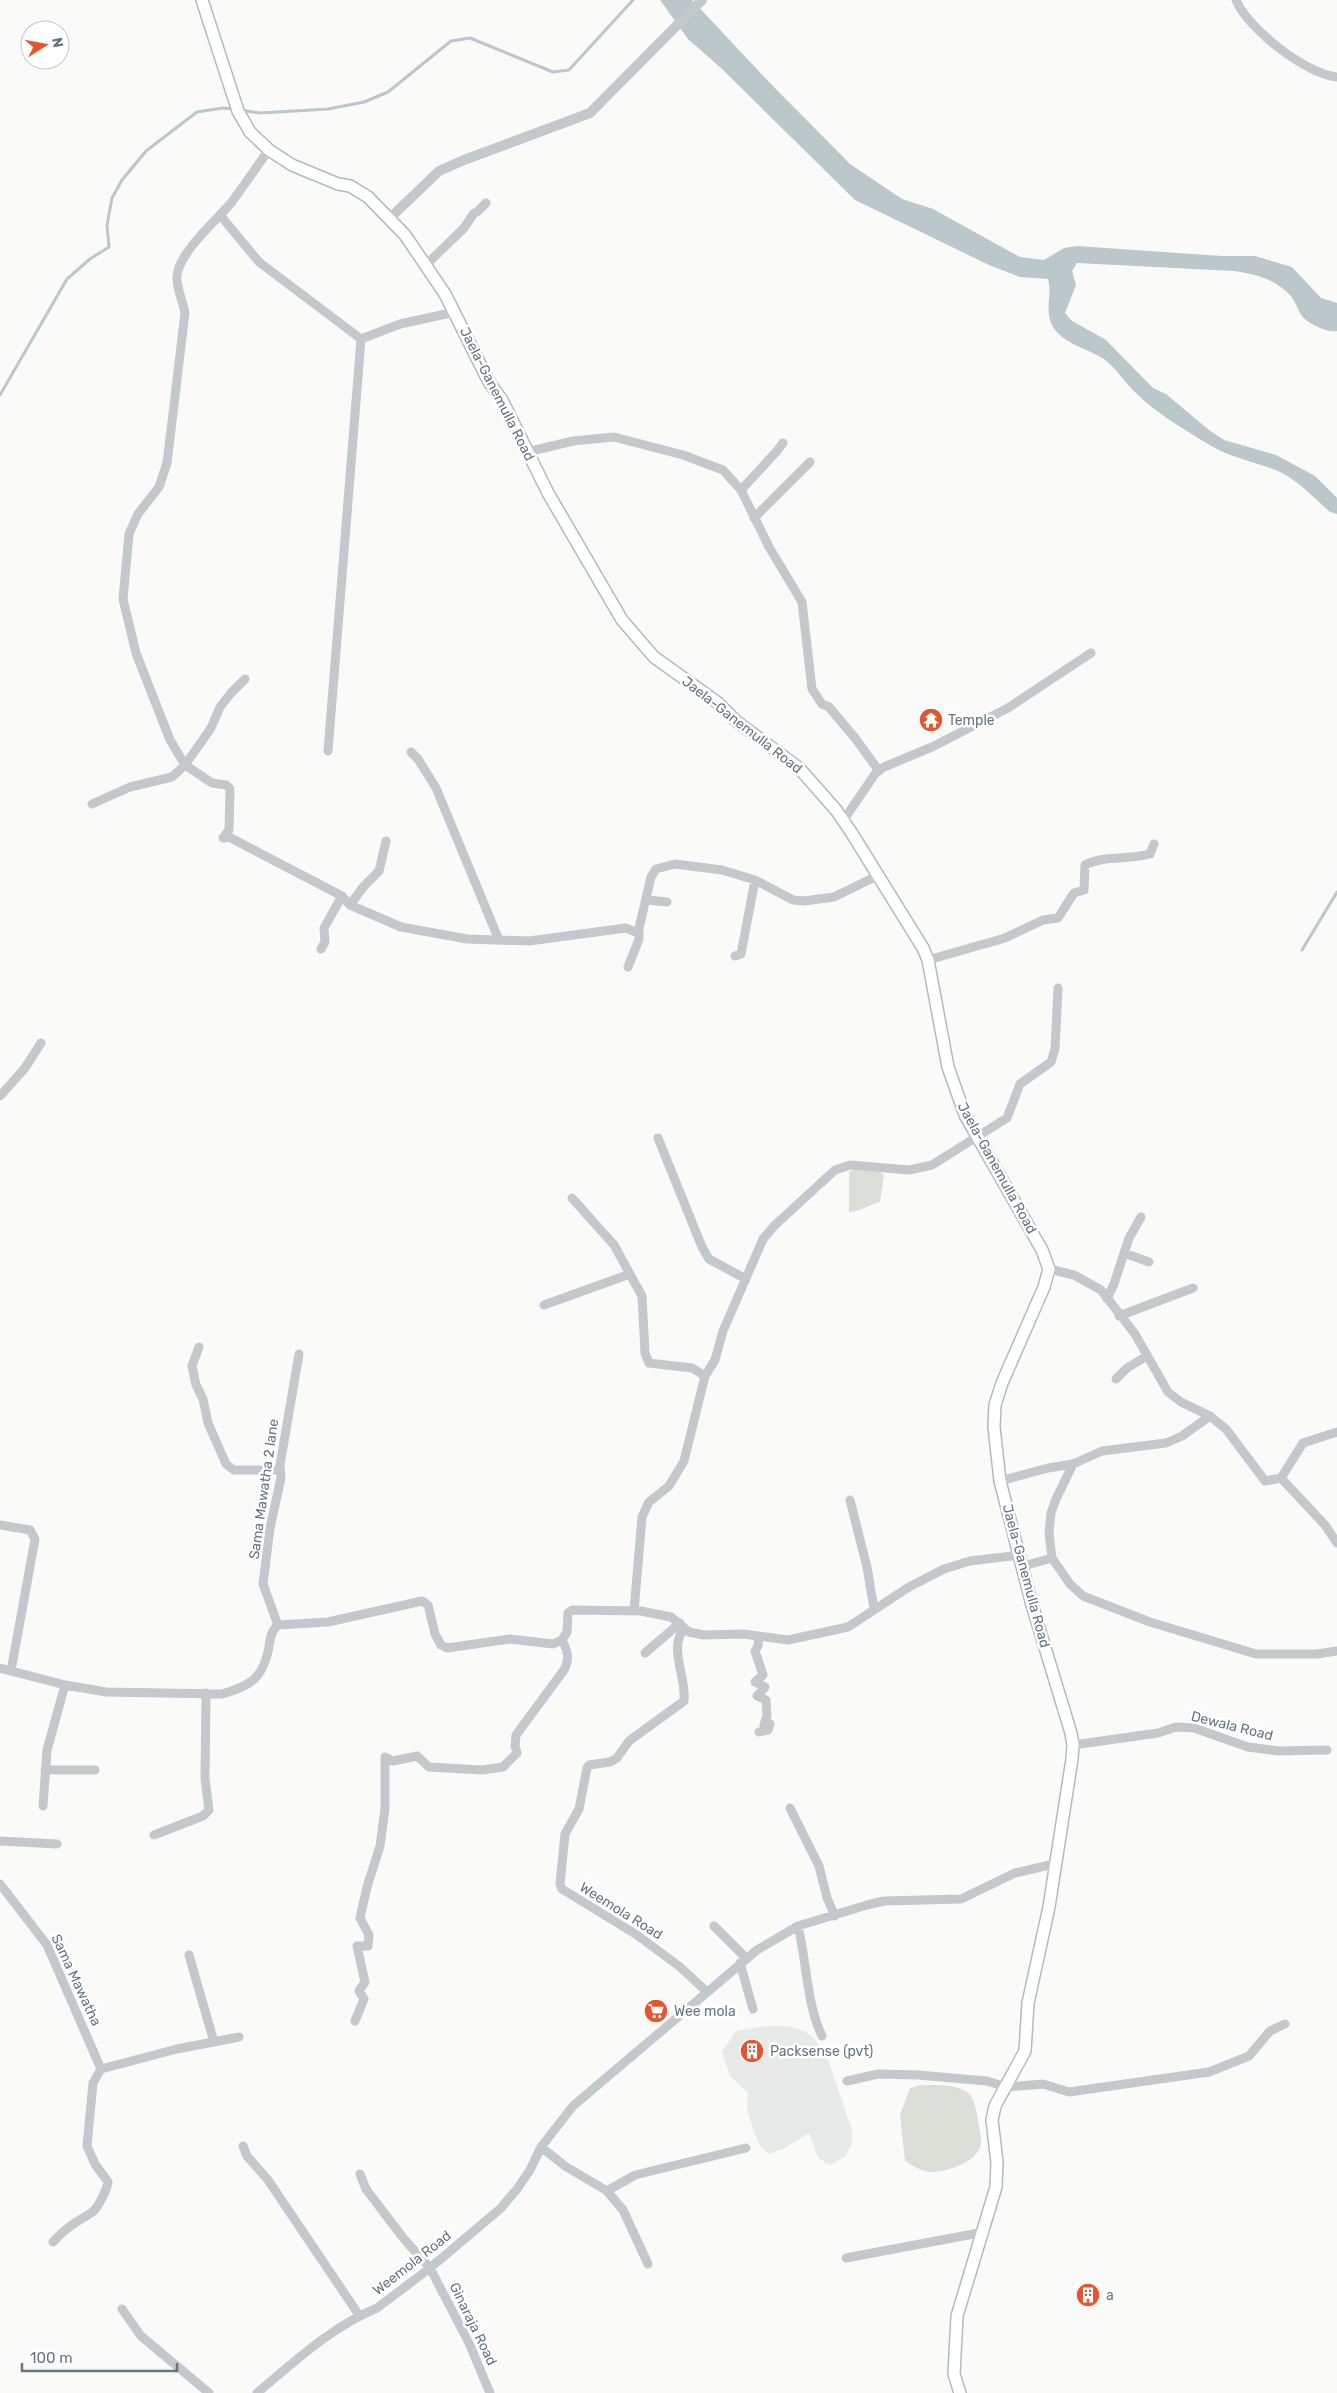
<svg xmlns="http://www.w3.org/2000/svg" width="1337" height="2393" viewBox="0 0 1337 2393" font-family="Rubik,sans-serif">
<rect width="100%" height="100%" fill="#fafaf8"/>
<path fill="#e8e9e9" d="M765 2026H788L804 2031 814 2038 829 2062 852 2130V2144L845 2157 830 2165 818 2158 809 2133 785 2148 769 2154 760 2146 754 2132 747 2110 748 2093 730 2076 722 2052 736 2031Z"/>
<path fill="#dadfd7" d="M853 1170 880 1172 884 1175 880 1202C869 1204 861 1212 849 1212V1172Z
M921 2085C935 2085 960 2083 970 2095 975 2102 977 2113 978 2121 979 2128 982 2138 981 2144 978 2162 945 2173 930 2172 921 2171 913 2166 905 2161L900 2115 910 2088Z"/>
<path fill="#bbc7cb" d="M660 0H692L768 81 850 164 902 199 933 209 1020 257 1044 260 1064 248 1077 246 1222 256H1255L1292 267 1321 298 1337 303V331C1328 333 1308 324 1302 316 1297 309 1295 299 1288 293 1272 278 1255 274 1234 271L1077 263 1072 271 1076 285 1065 313 1072 321 1106 340 1153 388 1166 394 1209 430 1224 440 1276 455 1315 476 1337 498V514L1330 512C1313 497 1295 477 1273 469 1248 460 1225 456 1203 441 1182 428 1155 412 1138 395 1126 384 1117 369 1104 359 1087 348 1056 342 1050 320 1046 306 1052 293 1048 279L1020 277 989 265 855 200 722 69 688 39Z"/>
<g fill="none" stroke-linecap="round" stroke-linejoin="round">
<path stroke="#bbc7cb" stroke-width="3" d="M240 110 260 113 328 109 364 102 388 92 451 41 470 38 553 72 569 70 633 0
M0 395 67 279 90 259 109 247 107 225 112 198 122 180 146 151 197 112 223 108 234 109
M1302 950 1337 892"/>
<g stroke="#b3babf" stroke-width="14">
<path id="secondary" d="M202 0 238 111 250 132 269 150 292 165 338 184 350 186 368 197 405 235 445 294 489 382 502 400 548 493 622 620 654 657 718 703 736 721 799 768 836 810 851 832 923 948 928 960 948 1067 965 1115 1042 1250 1049 1269 1044 1287 1002 1383 995 1405 994 1427 1000 1481 1032 1605 1071 1733 1073 1745 1072 1759 1049 1907 1028 2003 1025 2051 995 2106 992 2120 997 2162 996 2187 957 2316 954 2374 960 2393"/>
</g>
<path stroke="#c3c8cc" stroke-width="9" d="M1236 0C1248 29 1306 74 1337 77
M269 150C256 167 244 186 231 203 216 221 179 252 177 276 176 288 183 301 185 313L167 463 159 487 138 514 129 534 123 599 136 653 170 740 185 765 212 783 226 785 230 789 229 830 223 838 229 837 342 896 350 905 401 927 467 939 529 941 626 928 635 932 639 928 651 877 656 869 675 864 722 870 755 880 793 900 804 901 834 897 879 875
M220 215 259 262 361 339
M426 265 464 228 474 213 477 212 486 203
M527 452 573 441 614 437 683 455 723 470 741 490 769 547 802 602 812 689 822 704 829 707 855 738 879 771
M741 490 777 451 783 443
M754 518 810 462
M328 751 361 339 400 324 455 312
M411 752 418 759 436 788 499 940
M92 804 130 787 172 777 185 765 211 728 220 707 231 693 245 679
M843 821 875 774 884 767 932 747 1008 708 1091 653
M648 900 667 902
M350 905 364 886 379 871 386 841
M321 949 325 942 324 928 342 896
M735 956 741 954 755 880
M928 960 1005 938 1043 920 1058 918 1074 893 1084 890 1085 865C1104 855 1129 860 1150 854L1154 844
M628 967 639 939V928
M0 1096 25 1068 41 1043
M658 1138 702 1247 709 1259 746 1279
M572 1198 614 1245 642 1296 645 1353 649 1363 692 1368 705 1376
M1124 1253 1149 1262
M1049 1269 1074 1275 1101 1290 1135 1334 1168 1392 1181 1402 1210 1416 1226 1429 1265 1481 1281 1478 1303 1443 1337 1432
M1107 1299 1114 1284 1129 1238 1141 1217
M544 1305 630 1274
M1119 1316 1193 1288
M199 1347 192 1366 196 1385 203 1399 208 1423 226 1464 234 1470H280
M1116 1379 1127 1368 1147 1356
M1073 1464 1056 1499 1051 1513 1049 1533 1052 1558 1070 1584 1083 1596 1150 1622 1256 1654H1317L1337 1651
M1281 1478 1325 1525 1337 1543
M1000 1481 1048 1468 1073 1464 1102 1451 1166 1443 1182 1436 1210 1416
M850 1500 867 1567 874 1609
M0 1525 30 1530 35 1539 11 1671
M1023 1566 1052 1558
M634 1611 642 1517 649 1502 669 1486 684 1461 705 1376 715 1360 723 1331 763 1239 774 1226 835 1170 850 1165 909 1170 932 1165 1007 1118 1020 1084 1051 1062 1055 1049 1058 988
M278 1625 263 1584 270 1528 281 1478 280 1465 299 1354
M684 1629C668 1647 687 1679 684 1701L629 1741 617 1758 610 1762 589 1765 587 1768 579 1809 565 1834 560 1884 562 1889 637 1935 680 1967 706 1991
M759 1637 758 1646 755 1651 763 1675 755 1682 765 1687 757 1696 766 1700 767 1716 764 1725 770 1724 768 1730 759 1732
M645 1653 680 1623
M0 1668 65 1685 106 1692 222 1694C251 1686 263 1678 269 1647 270 1639 271 1631 278 1625L328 1622 422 1601 428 1605 435 1634 441 1645 447 1648 510 1639 553 1644 562 1640 567 1632 568 1613 572 1610 641 1611 671 1617 689 1632 704 1635 743 1634 788 1640 848 1627 909 1587 944 1569 970 1561 1020 1555
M1073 1745 1158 1733 1176 1727 1194 1728 1248 1747 1279 1751 1327 1750
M45 1770H95
M43 1806 47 1750 65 1685
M790 1808 819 1866 827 1898 835 1916
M154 1835 203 1816 209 1810 205 1779 206 1693
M0 1841 57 1844
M0 1884 47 1945 101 2069
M714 1926 746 1958
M798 1926C807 1963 806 2002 822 2036
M189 1955 214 2042
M740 1963 753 2009
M355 2021 364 1999 359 1991 365 1982 357 1946H368L369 1935 360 1918 367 1887 380 1846 385 1809V1757L393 1761 417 1756 429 1767 482 1770 503 1767 517 1753 515 1746 516 1735 564 1670C570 1658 568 1652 562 1640
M847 2081 878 2074 918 2075 987 2081 1006 2087 1043 2084 1069 2092 1209 2072 1249 2056 1270 2031 1285 2024
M243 2146 247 2156 268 2180 359 2315
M541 2147 565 2166 607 2191 623 2210 648 2264
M360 2174 366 2189 404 2239 430 2268 469 2343 490 2393
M607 2191 635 2175 746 2148
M53 2242C65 2228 76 2222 91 2213 98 2209 107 2189 108 2182L95 2164 87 2146 93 2083 101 2069 177 2049 239 2037
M846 2258 984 2232
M122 2309 141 2336 209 2393
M257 2393C294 2362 331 2327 377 2308L430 2268 500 2209 517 2189 530 2170 541 2147 573 2106 757 1950 798 1926 867 1905 884 1901 961 1899 1015 1873 1054 1864"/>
<path stroke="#c3c8cc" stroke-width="10" d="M390 218 439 171 464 160 590 113 702 0"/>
<use href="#secondary" stroke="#fff" stroke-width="11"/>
</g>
<defs>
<g id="temple-disc" transform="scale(1.25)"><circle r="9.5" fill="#e4572e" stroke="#fff"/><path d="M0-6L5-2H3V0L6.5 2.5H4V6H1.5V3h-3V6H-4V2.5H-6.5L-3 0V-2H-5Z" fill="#fff"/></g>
<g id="supermarket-disc" transform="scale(1.25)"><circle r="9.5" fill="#e4572e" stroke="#fff"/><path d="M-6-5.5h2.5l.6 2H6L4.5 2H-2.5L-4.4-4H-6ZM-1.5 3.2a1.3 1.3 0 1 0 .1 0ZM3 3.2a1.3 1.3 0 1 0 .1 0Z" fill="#fff"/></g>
<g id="building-disc" transform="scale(1.25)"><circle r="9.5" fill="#e4572e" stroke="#fff"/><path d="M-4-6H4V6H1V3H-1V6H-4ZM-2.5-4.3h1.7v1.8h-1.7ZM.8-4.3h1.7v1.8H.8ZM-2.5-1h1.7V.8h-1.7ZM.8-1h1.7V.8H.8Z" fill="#fff"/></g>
</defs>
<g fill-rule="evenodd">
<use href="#temple-disc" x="931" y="720"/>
<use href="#supermarket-disc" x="656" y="2011"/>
<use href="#building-disc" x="752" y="2051"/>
<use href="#building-disc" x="1088" y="2295"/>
</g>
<g text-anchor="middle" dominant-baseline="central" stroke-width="5" stroke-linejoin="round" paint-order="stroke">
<g font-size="14" fill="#657683" stroke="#fff">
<text transform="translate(497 394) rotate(63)">Jaela-Ganemulla Road</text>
<text transform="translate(742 725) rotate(38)">Jaela-Ganemulla Road</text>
<text transform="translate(997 1168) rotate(61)">Jaela-Ganemulla Road</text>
<text transform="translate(264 1489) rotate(-82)">Sama Mawatha 2 lane</text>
<text transform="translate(1026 1576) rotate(75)">Jaela-Ganemulla Road</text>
<text transform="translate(1232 1726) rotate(14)">Dewala Road</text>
<text transform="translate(621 1911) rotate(32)">Weemola Road</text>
<text transform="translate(76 1980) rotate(65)">Sama Mawatha</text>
<text transform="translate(412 2263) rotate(-38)">Weemola Road</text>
<text transform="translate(473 2324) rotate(64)">Ginaraja Road</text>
</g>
<g font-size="14" fill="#657683" stroke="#fff" text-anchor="start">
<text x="948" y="720">Temple</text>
<text x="674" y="2011">Wee mola</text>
<text x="770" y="2051">Packsense (pvt)</text>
<text x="1106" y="2295">a</text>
</g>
</g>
<g transform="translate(45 45) rotate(79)"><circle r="24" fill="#ffffff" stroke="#c1c8cd"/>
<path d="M0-4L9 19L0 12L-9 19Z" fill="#e4572e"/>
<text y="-8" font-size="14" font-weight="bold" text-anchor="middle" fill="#657683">N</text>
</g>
<path d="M22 2363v8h155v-8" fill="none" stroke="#657683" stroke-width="2.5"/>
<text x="30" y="2363" font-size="15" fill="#657683" stroke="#ffffff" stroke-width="4" paint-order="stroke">100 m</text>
</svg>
